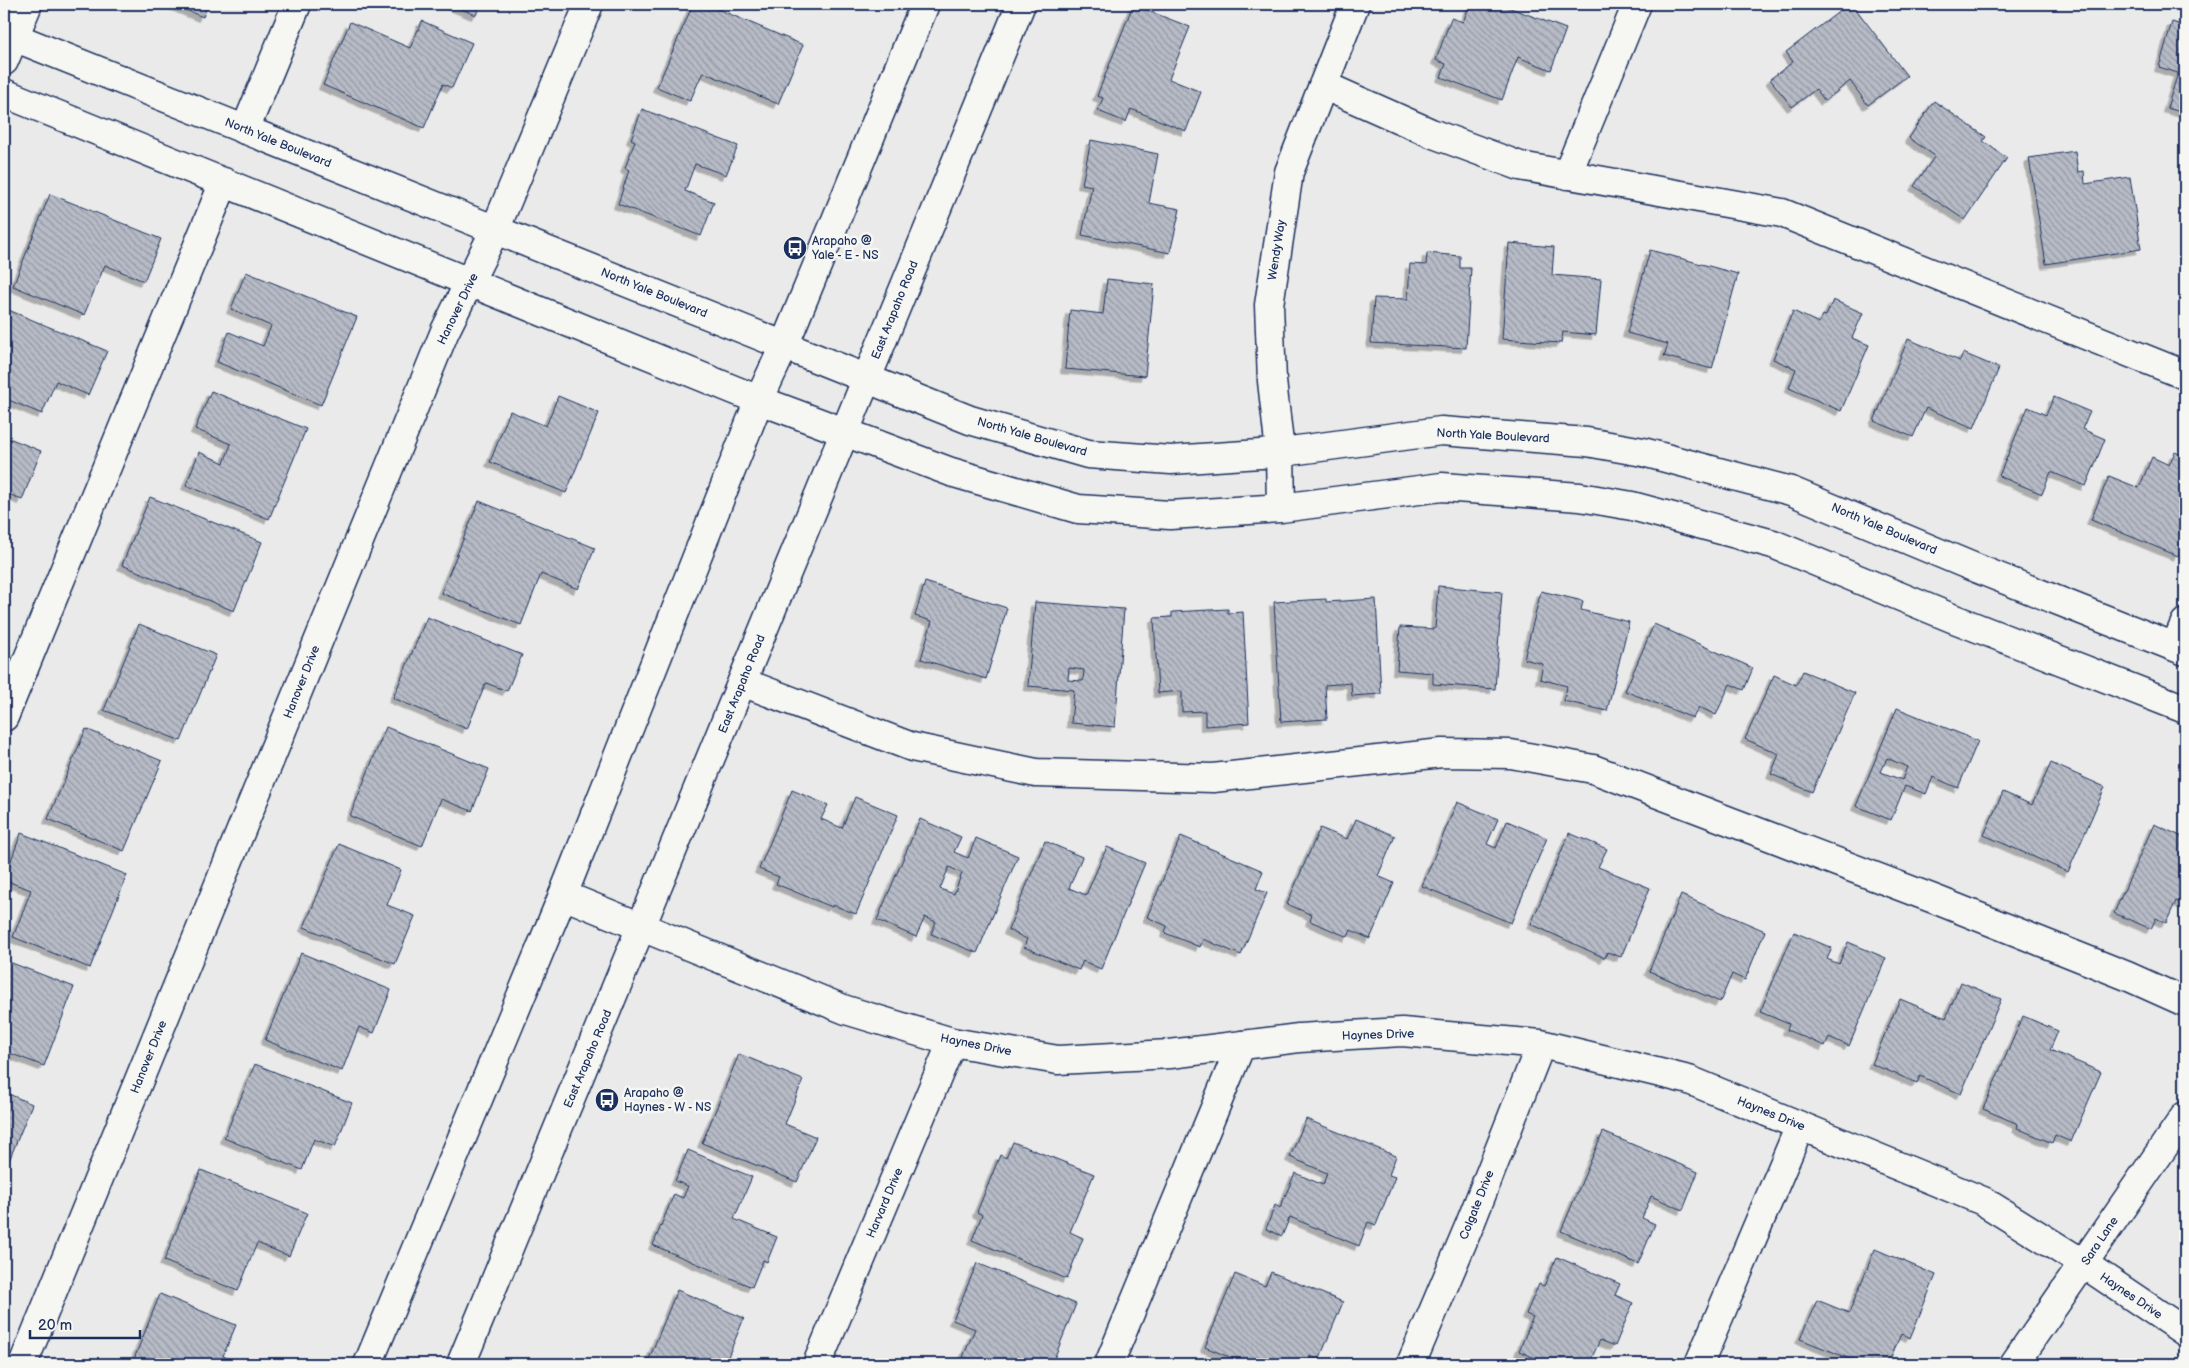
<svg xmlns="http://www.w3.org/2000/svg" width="2189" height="1368" viewBox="0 0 2189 1368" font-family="'Balsamiq Sans',sans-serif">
<defs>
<pattern id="building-back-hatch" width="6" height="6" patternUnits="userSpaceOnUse" patternTransform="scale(1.25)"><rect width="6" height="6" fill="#b6bbc6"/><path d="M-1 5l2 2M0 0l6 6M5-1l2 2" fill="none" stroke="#9398a4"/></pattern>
<filter id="shadow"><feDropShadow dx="-4.5" dy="4.5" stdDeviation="0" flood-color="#0004"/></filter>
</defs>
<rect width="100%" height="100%" fill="#e9eae9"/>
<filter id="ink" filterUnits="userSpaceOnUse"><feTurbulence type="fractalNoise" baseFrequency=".02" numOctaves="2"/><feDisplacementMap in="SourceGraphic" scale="10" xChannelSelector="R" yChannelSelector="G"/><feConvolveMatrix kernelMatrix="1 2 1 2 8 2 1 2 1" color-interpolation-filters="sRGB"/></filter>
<g filter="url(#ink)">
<path fill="url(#building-back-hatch)" stroke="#1b2f5e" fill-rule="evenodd" filter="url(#shadow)" d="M171 4H208L203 17Z
M449 4H481L476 15Z
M693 4H706L803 45 778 104 703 72 690 101 657 87Z
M1470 4H1500L1566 29 1551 70 1518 57 1502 100 1441 77 1446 64 1436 60 1451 18 1463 22Z
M1849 4H1852L1907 76 1868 105 1850 81 1825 101 1816 89 1792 107 1770 79 1793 62 1786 52Z
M1133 5 1190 27 1169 79 1201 92 1186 131 1131 109 1126 122 1098 111 1103 98 1097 96Z
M422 21 472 43 452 88 443 84 424 128 323 85 350 22 410 48Z
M2172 22 2185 26V113L2167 108 2178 73 2159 67Z
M1934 101 1986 137 1983 141 2007 158 1965 220 1914 186 1935 156 1909 138Z
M642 109 738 146 726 175 695 164 685 191 714 202 701 236 618 204 629 170 625 168 635 141 631 139Z
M1091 140 1158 154 1149 203 1180 209 1170 253 1082 235 1092 186 1082 184Z
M2075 151 2078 172 2084 171 2085 184 2130 177 2141 249 2046 264 2029 158Z
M50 194 161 239 144 281 105 265 84 315 13 286Z
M1509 243 1554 247 1552 275 1601 279 1596 335 1563 332 1561 343 1502 339Z
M1650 250 1738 274 1712 369 1664 356 1668 344 1627 333Z
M1427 253 1460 256V268H1471L1466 348 1371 343 1374 298 1408 299 1410 264 1426 265Z
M246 272 357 317 321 405 217 362 229 332 263 346 271 326 231 309Z
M1107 279 1154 284 1145 376 1065 369 1070 310 1103 314Z
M1833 300 1863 313 1852 338 1869 345 1841 411 1789 388 1796 369 1773 359 1793 311 1819 323 1823 315 1826 316Z
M6 309 107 351 88 395 56 381 42 414 4 398V316Z
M1908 339 1960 361 1963 353 1999 368 1974 428 1926 408 1913 437 1874 421Z
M211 391 306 429 269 519 186 485 199 452 224 463 231 444 195 429Z
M558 396 599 413 566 493 490 462 510 411 546 426Z
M2054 397 2090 412 2082 429 2105 439 2086 486 2051 472 2042 494 1999 476 2028 407 2046 415Z
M4 436 41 451 22 500 9 494 4 507Z
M2175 452 2185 457V538L2178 556 2091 520 2109 476 2139 488 2152 457 2169 465Z
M150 497 262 542 234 611 122 565Z
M479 501 595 548 578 589 541 574 521 625 441 593Z
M925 582 1007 608 986 679 921 659 932 621 915 616Z
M1438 586 1502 592 1495 689 1433 684V673L1397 670 1400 627 1435 629Z
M1541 591 1583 601 1581 610 1629 622 1607 711 1564 701 1567 686 1540 679 1543 664 1524 659Z
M1326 599V602L1376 599 1381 694 1352 696 1351 683 1325 685 1327 719 1281 722 1274 602Z
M1035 602 1124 609 1115 727 1071 723 1074 690 1028 686ZM1069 668 1084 670 1083 681 1068 680Z
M1228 609V613L1243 612 1249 723 1205 726V711L1182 712V691L1158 693 1154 618 1172 617V612Z
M427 617 522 655 507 691 486 683 467 729 393 698Z
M139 624 216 655 181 741 104 710Z
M1654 624 1753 668 1744 690 1730 684 1716 715 1699 707 1693 718 1625 691Z
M1803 671 1855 693 1812 792 1771 774 1779 754 1745 739 1774 675 1796 685Z
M1897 708 1978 741 1958 788 1933 777 1926 794 1905 786 1891 820 1856 806ZM1887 758 1907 767 1902 780 1881 772Z
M386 727 489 769 472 811 441 799 422 846 350 816Z
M86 729 162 761 124 851 48 819Z
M2051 763 2105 787 2068 872 1984 835 2003 792 2032 805Z
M792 790 828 805 821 819 842 828 855 797 898 815 856 914 833 905 832 907 776 884 779 877 759 869Z
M1457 802 1498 819 1487 844 1496 848 1507 821 1547 838 1511 923 1422 886Z
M920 819 961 837 954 852 968 858 976 838 1018 856 977 953 931 934 936 922 925 917 916 937 877 920ZM949 867 962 873 954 894 940 889Z
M1356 819 1395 836 1378 876 1394 883 1370 939 1351 930 1348 937 1310 921 1312 915 1287 904 1320 828 1347 839Z
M2154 824 2185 838V905L2176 901 2166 923 2156 918 2151 929 2114 913Z
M21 833 127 875 90 968 13 937 31 890 4 880Z
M1569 833 1607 849 1598 867 1650 888 1621 957 1607 952 1605 958 1531 924Z
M1181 836 1263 871 1256 889 1267 893 1241 955 1203 939 1200 947 1165 933 1167 926 1147 917Z
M1045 841 1082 857 1069 888 1086 895 1107 847 1145 863 1101 969 1083 961 1079 970 1024 947 1027 939 1008 930Z
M339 844 401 870 387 905 415 916 395 964 304 927Z
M1681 895 1765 931 1745 980 1732 974 1720 1002 1649 971Z
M1794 932 1832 948 1827 959 1839 964 1848 942 1886 958 1849 1046 1829 1037 1825 1046 1787 1030 1789 1024 1760 1012Z
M301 953 391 990 374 1033 359 1027 342 1071 265 1040Z
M4 960 74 987 44 1066 4 1051Z
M1961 982 2001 999 1961 1094 1920 1076 1917 1083 1872 1064 1900 999 1946 1018Z
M2023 1016 2058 1031 2050 1050 2101 1072 2071 1142 2055 1135 2052 1143 2017 1128 2018 1124 1983 1109Z
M739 1054 803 1080 785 1124 816 1137 797 1182 702 1143Z
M255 1064 352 1103 335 1147 314 1139 302 1170 224 1138Z
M4 1092 32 1104 4 1173Z
M1306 1119 1396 1156 1389 1175 1395 1177 1376 1225 1368 1222 1359 1246 1290 1217 1282 1236 1266 1229 1275 1205 1280 1208 1295 1173 1323 1185 1327 1173 1290 1157Z
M1603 1132 1698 1172 1683 1210 1651 1196 1642 1218 1655 1224 1638 1264 1561 1231Z
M1013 1142 1094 1174 1070 1232 1083 1238 1067 1279 972 1240 982 1215 977 1212 1000 1155 1006 1158Z
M688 1150 752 1177 734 1219 777 1237 767 1262 763 1260 752 1287 653 1245 674 1194 683 1198 688 1186 675 1181Z
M201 1170 307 1213 289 1256 257 1243 238 1291 164 1261Z
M1875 1249 1936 1275 1910 1338 1901 1334 1888 1364H1863L1800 1339 1817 1300 1849 1313Z
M1557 1257 1620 1284 1615 1295 1633 1303 1615 1346 1600 1340 1589 1364H1549L1519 1351 1533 1317 1526 1314 1539 1284 1544 1286Z
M977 1263 1076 1304 1052 1364H980L963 1357 975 1329 953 1320Z
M1271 1272 1343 1302 1319 1360 1310 1356 1306 1364H1246L1205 1347 1235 1274 1265 1286Z
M677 1290 744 1318 725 1364H647Z
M160 1294 236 1325 223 1356 240 1364H132Z"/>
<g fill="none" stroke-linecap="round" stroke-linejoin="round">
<g stroke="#1b2f5e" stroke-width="31">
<path id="minor" d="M4 33 970 420 1088 454 1171 460 1275 453 1441 431 1587 442 1643 452 1791 491 1973 567 2185 651
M4 61 28 4
M1323 85 1431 133 1520 166 1782 213 2185 375
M4 93 759 400 951 472 1078 509 1170 515 1281 508 1442 487 1580 497 1632 506 1773 544 1952 618 2185 709
M245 130 297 4
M1567 175 1637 4
M1281 508 1280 452 1272 381 1269 305 1289 172 1355 4
M2175 646 2185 623
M742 682 912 747 1036 773 1213 778 1442 753 1511 754 1593 769 1939 901 2127 976 2185 1002
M4 717 224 182
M563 895 846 1010 952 1042 1058 1060 1170 1054 1299 1038 1402 1032 1541 1044 1689 1080 1983 1201 2084 1264 2185 1332
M23 1364 445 331 495 230 589 4
M817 1364 952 1042
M1109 1364 1241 1045
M1411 1364 1470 1224 1541 1044
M1699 1364 1800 1126
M2014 1364 2185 1116"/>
</g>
<g stroke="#1b2f5e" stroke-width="31">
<path id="major" d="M368 1364 563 895 759 400 784 346 925 4
M461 1364 1021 4"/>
</g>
<use href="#minor" stroke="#f6f6f2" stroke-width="28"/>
<use href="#major" stroke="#f6f6f2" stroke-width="28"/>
</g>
</g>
<defs>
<g id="bus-disc" transform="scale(1.25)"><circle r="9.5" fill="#1b2f5e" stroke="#f6f6f2"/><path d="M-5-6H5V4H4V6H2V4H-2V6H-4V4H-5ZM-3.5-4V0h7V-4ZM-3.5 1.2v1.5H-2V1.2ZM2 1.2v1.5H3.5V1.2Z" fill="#fff"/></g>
</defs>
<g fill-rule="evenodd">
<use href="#bus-disc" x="795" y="248"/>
<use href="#bus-disc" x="607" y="1100"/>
</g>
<g text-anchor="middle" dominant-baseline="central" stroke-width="5" stroke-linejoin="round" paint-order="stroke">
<g font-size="12" fill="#1b2f5e" stroke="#f6f6f2">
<text transform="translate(278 143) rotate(22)">North Yale Boulevard</text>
<text transform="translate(1277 250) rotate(-81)">Wendy Way</text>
<text transform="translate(654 293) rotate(22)">North Yale Boulevard</text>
<text transform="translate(458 309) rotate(-64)">Hanover Drive</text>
<text transform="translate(895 310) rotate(-68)">East Arapaho Road</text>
<text transform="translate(1493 436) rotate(3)">North Yale Boulevard</text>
<text transform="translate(1032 437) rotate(16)">North Yale Boulevard</text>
<text transform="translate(1884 529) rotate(23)">North Yale Boulevard</text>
<text transform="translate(302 682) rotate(-68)">Hanover Drive</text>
<text transform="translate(742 684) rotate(-68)">East Arapaho Road</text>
<text transform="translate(1378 1035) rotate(-2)">Haynes Drive</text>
<text transform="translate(976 1045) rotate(11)">Haynes Drive</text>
<text transform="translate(149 1057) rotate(-68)">Hanover Drive</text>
<text transform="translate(588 1059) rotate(-67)">East Arapaho Road</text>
<text transform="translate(1771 1114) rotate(22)">Haynes Drive</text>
<text transform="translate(885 1203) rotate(-67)">Harvard Drive</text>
<text transform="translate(1477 1205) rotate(-68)">Colgate Drive</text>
<text transform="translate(2100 1241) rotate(-56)">Sara Lane</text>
<text transform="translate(2131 1296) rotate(34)">Haynes Drive</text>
</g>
<g font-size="12" fill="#1b2f5e" stroke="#f6f6f2" text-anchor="start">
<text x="812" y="241">Arapaho @<tspan x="812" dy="14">Yale - E - NS</tspan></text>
<text x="624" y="1093">Arapaho @<tspan x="624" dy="14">Haynes - W - NS</tspan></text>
</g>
</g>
<rect width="2189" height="1368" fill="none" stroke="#f6f6f2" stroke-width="20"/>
<rect x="10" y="10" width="2169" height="1348" fill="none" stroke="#1b2f5e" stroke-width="2" filter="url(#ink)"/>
<path d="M30 1330v8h110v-8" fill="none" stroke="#1b2f5e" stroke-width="2.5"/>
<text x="38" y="1330" font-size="15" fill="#1b2f5e" stroke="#f6f6f2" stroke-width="4" paint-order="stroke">20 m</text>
</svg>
